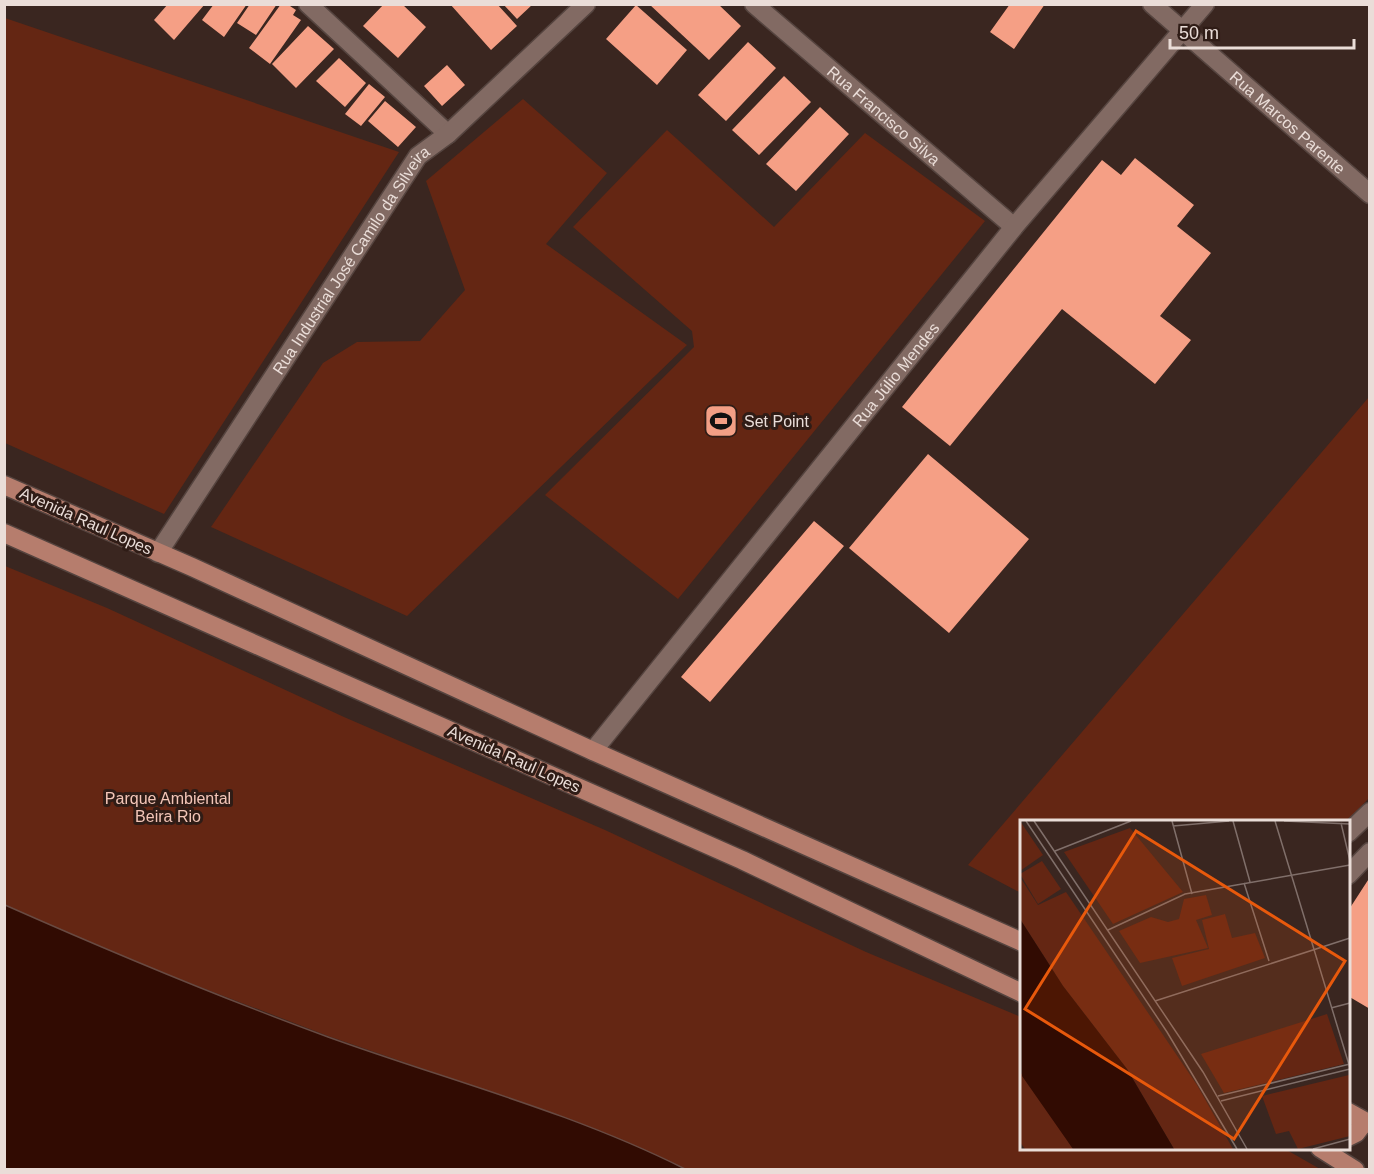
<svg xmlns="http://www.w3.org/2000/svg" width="1374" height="1174" viewBox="0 0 1374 1174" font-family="Helvetica,sans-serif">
<rect width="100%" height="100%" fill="#3a2620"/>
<path fill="#642613" d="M5 18 399 152 164 514 5 443Z
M523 99 607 173 546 244 687 345 407 616 211 527 323 363 357 342 420 341 465 290 426 181Z
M667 130 774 227 865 133 985 221 678 599 545 495 694 347 692 331 573 227Z
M1369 397V798L1347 821 1022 822 1021 893 968 865Z
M5 566 107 608 344 717 605 830 866 952 1021 1017 1022 1148 1285 1149 1320 1169H685L551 1113 328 1036 109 952 5 905Z"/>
<path fill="#310b02" stroke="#684a42" stroke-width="1.5" d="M5 905C111 952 219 997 328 1037 447 1080 572 1112 685 1169H5Z"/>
<path fill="#f59f85" d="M168 4H205L174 40 154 20Z
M214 4H247L224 37 202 20Z
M250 4H277L256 35 237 23Z
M281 4H287L296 10 293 15 301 20 270 64 249 48Z
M384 4H402L426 27 398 58 363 26Z
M450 4H497L517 26 491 50Z
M503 4H533L517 19Z
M649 4H718L741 26 709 60Z
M1010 4H1045L1014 49 990 32Z
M636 5 687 50 657 85 606 39Z
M308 26 334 49 296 88 272 64Z
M748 42 776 68 726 121 698 95Z
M339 58 366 83 345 107 316 81Z
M447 65 465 85 442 106 424 86Z
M784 76 811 102 759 155 732 130Z
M369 84 385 97 361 126 345 114Z
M385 101 416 127 398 147 368 121Z
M820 107 849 134 796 191 766 164Z
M1135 158 1194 205 1177 226 1211 253 1160 316 1191 340 1155 384 1062 309 950 446 902 407 1102 160 1121 175Z
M928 454 1029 539 949 633 849 548Z
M814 521 844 546 710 702 681 677Z
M1370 877V1009L1348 996V911Z"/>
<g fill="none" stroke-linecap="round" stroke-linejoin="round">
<g stroke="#55443f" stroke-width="21">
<g id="street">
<path d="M308 4 448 134"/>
<path id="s1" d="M754 4 1014 227"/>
<path id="s2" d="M1152 4 1370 194"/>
<path id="s3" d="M158 553 418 156 448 134 586 4"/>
<path id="s4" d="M593 751 1014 227 1205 4"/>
</g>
</g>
<g stroke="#55443f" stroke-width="21">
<path id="secondary" d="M1348 833 1370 812
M1348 875 1370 852"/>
</g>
<g stroke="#55443f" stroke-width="21">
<path id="primary" d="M4 485 192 567 593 751 1022 942
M4 533 742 860 1022 993
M1348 1112 1370 1124
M1348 1137 1356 1133 1365 1121
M1320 1148 1355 1170"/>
</g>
<use href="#street" stroke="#826a63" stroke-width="18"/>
<use href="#secondary" stroke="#826a63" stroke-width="18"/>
<use href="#primary" stroke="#b67d6d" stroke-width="18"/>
</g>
<defs>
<g id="stadium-square" transform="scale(1.725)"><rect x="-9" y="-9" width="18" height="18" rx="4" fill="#f39f85" stroke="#2f1c16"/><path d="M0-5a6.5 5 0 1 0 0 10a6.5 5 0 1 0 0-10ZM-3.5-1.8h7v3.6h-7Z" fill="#111"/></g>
</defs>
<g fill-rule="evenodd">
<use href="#stadium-square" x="721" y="421"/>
</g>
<g text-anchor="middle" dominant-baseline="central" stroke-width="6" stroke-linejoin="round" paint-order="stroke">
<g font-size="16" fill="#eaddd8" stroke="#2f1c16">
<text stroke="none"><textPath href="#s1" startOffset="171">Rua Francisco Silva</textPath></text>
<text stroke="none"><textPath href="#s2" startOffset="180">Rua Marcos Parente</textPath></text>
<text stroke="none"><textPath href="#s3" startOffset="351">Rua Industrial José Camilo da Silveira</textPath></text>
<text stroke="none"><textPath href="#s4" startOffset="483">Rua Júlio Mendes</textPath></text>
<text transform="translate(86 521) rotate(24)">Avenida Raul Lopes</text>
<text transform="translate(514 759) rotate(24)">Avenida Raul Lopes</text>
</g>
<g font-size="16" fill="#eaddd8" stroke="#2f1c16" text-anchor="start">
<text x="744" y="421">Set Point</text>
</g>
<g font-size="16" fill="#f4c6b8" stroke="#2f1c16">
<text x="168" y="798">Parque Ambiental<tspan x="168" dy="18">Beira Rio</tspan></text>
</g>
</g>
<g transform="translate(1020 820)">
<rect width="330" height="330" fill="#3a2620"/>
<path d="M0 1 23 35 0 51ZM110 8 163 72 93 104 44 32ZM22 41 41 69 18 84 0 54ZM0 57 18 85 46 72 177 265 213 329H154L107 249 43 166 0 99ZM186 75 192 95 176 100 188 128 120 143 99 111 131 97 148 102 159 99 164 79ZM205 94 212 118 235 113 245 138 162 166 152 138 189 129 182 100ZM307 194 324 244 204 273 181 234ZM0 252 28 288 53 329H5L0 322ZM329 255 330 316 278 329 269 311 256 314 242 276Z" fill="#642613"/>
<path d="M0 99 43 166 107 249 154 329H53L2 256Z" fill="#310b02"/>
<path fill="none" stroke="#806f6a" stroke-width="1.5" d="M6 1 147 212 217 329M14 1 183 252 227 329M152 1 172 74M213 1 230 62M255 1 330 248M264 1 330 4M321 3 330 41M153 6 209 1M35 31 111 1M224 63 249 141M88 110 165 74 330 45M135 181 330 118M311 188 330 183M198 276 330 244M201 281 330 249M293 329 330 319"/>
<path fill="#e8590c" fill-opacity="0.15" stroke="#e8590c" stroke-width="3" d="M116 11 325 141 214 319 5 189Z"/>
<rect width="330" height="330" fill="none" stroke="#eaddd8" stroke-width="3"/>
</g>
<rect width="1374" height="1174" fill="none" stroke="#eaddd8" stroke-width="12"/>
<path d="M1170 39v9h184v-9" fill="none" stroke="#eaddd8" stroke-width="3"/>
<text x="1179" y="39" font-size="18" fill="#eaddd8" stroke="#2f1c16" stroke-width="4.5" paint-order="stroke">50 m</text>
</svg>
